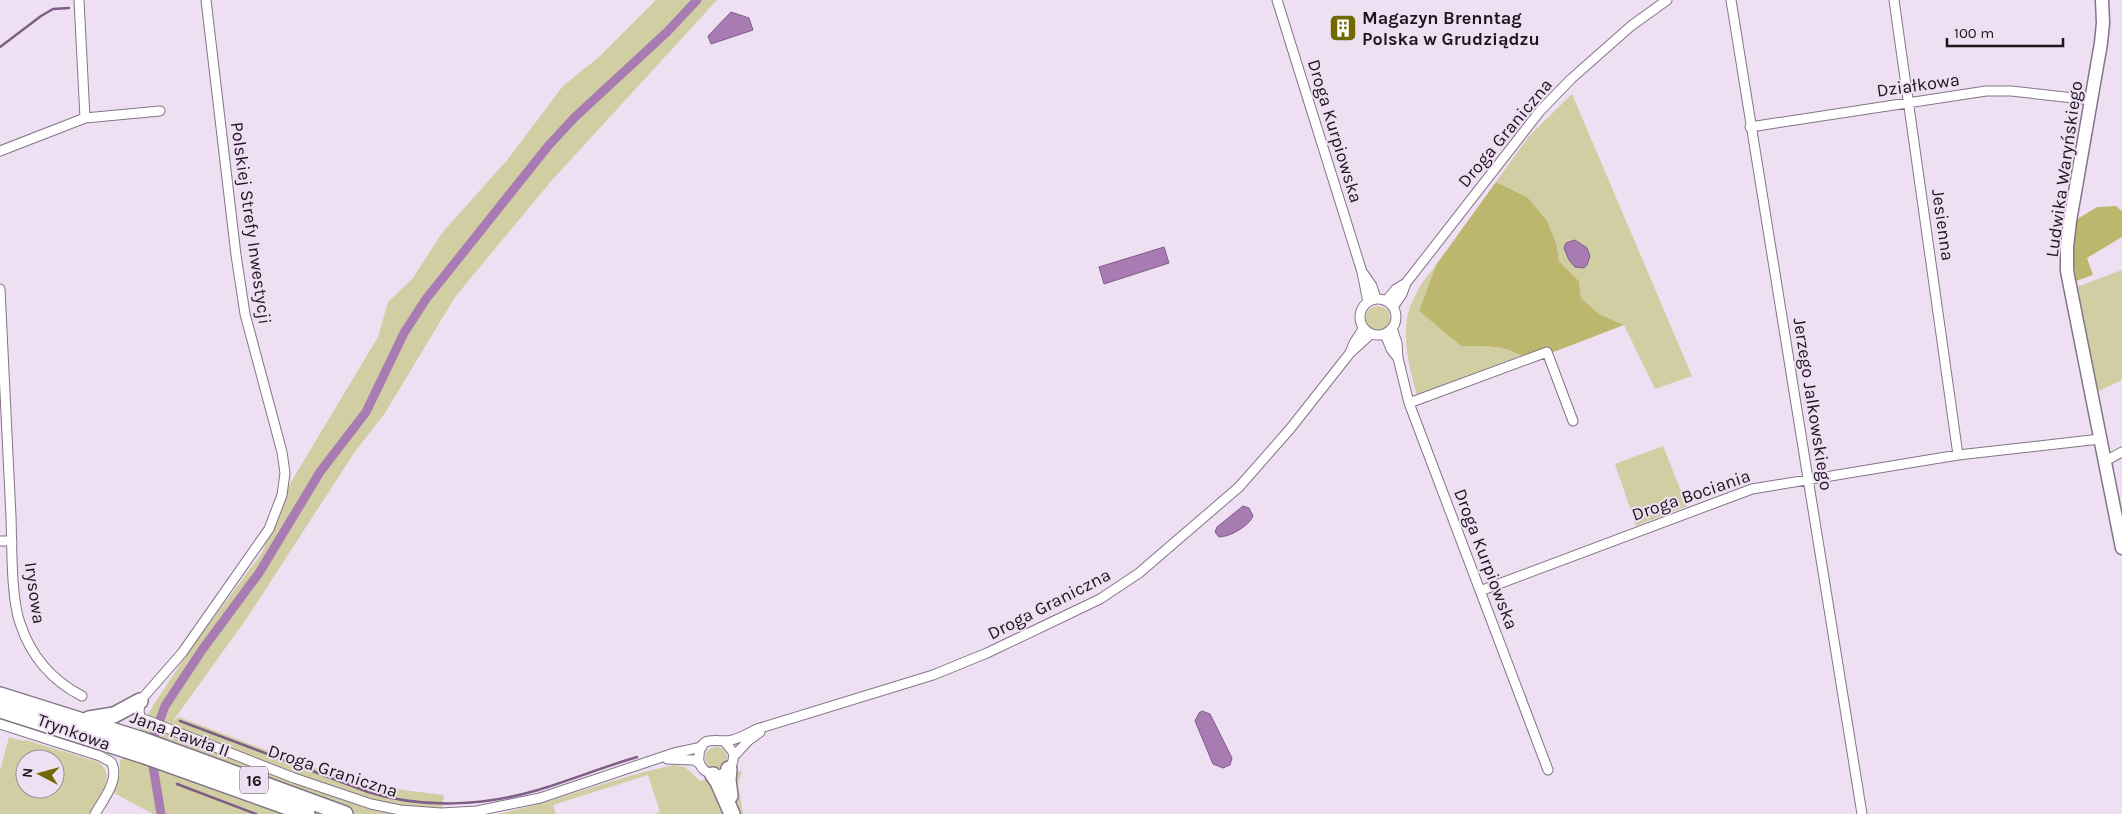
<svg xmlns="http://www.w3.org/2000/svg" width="2122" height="814" viewBox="0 0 2122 814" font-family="Karla,sans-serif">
<rect width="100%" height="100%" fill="#efdff3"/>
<path fill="#d0cea2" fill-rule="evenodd" d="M656 0H717L553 179 455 297 385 413 354 453 247 618 173 721 179 717 295 761 371 786 444 795 441 814H153L114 793 120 774V762L154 704 194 644 262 553 291 482 378 337 388 302 413 278 442 233 508 159 563 86 599 57Z
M1572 94 1692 376 1655 389 1624 325 1599 314 1581 298 1579 281 1559 261 1557 246 1527 197 1496 182 1529 136Z
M1436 265 1419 311 1461 346C1489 346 1507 344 1530 361L1419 404C1410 368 1396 328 1416 294 1421 283 1429 274 1436 265Z
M2122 270V380L2097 392 2077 287Z
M1366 318a12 12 0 1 1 24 0a12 12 0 1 1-24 0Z
M1663 446 1687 506 1636 526 1615 464Z
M9 737 23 741 26 740 98 762C118 775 98 799 90 814H0V771ZM25 759H55V789H25Z
M705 758a11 11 0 1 1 22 0a11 11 0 1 1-22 0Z
M674 765 685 767 700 781 742 771 738 784 743 814H654L660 812 648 775 553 805 556 814H497C557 802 614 777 674 765Z"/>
<path fill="#bcb76c" d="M1496 182 1527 197 1547 221 1557 246 1559 261 1579 281 1581 298 1599 314 1624 325 1530 361C1506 344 1489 346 1461 346L1419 311 1436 265Z
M2116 206 2122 211V237L2087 258 2093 275 2076 281 2072 249 2076 220 2097 207Z"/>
<path fill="#a87bb3" stroke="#7e5d86" d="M731 12 749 18 753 30 711 44 708 36Z
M1575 240 1587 248 1590 256 1587 265 1584 268 1575 267 1569 260 1564 248 1566 243Z
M1164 247 1169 263 1104 284 1099 267Z
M1243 506 1249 508 1253 516C1249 526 1230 537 1219 537L1215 532 1217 527Z
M1202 711 1210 714 1232 758 1230 765 1223 768 1213 764 1195 721 1199 713Z"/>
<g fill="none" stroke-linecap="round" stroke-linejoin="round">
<path stroke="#7e5d86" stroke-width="2.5" d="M0 47 41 16 53 9 69 8
M180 721 368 792C422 809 484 806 538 790 571 780 603 767 637 757
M177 784 256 814"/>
<path stroke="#a87bb3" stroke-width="9" d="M161 814 153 766V750L154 736 165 706 202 650 259 573 320 472 366 412 404 333 426 299 549 145 575 117 667 32 697 0"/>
<g stroke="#837587" stroke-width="11">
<path id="street" d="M79 0 85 118
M206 0 236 255 245 314 282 452 285 473 282 495 269 529 182 653 140 701 139 712 141 718 294 778 371 804 400 810 441 813 477 811 540 798 674 753 702 747
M1277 0 1362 272 1368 302
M1731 0 1862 814
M1894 0 1958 455
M1750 127 1986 91H2011L2091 100
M0 151 85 118 160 111
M1363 273 1372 286 1376 299
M0 289C3 365 7 441 11 517 12 546 11 598 20 623 31 657 51 680 82 696
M1360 317a18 18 0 1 1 36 0a18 18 0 1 1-36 0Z
M1386 301 1396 289 1406 283 1540 111 1571 79 1631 26 1667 0
M1393 307 1402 294 1406 283
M1392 328 1397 343 1398 358 1409 403 1548 770
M1385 334 1391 349 1398 358
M1350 353 1354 343 1363 329
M1409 403 1547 352 1573 421
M2105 461 2122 452
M0 541H12
M1480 591 1752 489 1958 455 2100 439
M0 724 100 756 111 762C121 778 103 800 95 814
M725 742 733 752C735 762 730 773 718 775 713 775 708 773 704 770 700 766 698 761 699 756 700 732 720 744 732 740 740 738 749 733 757 729L933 675 987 653 1100 599 1139 573 1239 487 1290 429 1350 353 1371 334
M734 756 749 740 760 732
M667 759 694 760 700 764"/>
</g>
<g stroke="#837587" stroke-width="15">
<path id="secondary" d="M2102 0 2103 23 2101 43 2070 221 2067 247V271L2122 548"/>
</g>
<g stroke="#837587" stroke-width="18">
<path id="primary" d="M0 695 143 740 345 814
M0 710 142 755 307 814
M89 719 114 715 140 701
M729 769 728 780 730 796
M713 775 718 782 732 814"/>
</g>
<use href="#street" stroke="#fff" stroke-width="9"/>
<use href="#secondary" stroke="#fff" stroke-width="12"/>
<use href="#primary" stroke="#fff" stroke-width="15"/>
</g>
<defs>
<g id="building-square" transform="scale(1.4375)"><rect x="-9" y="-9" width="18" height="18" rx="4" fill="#716a03" stroke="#efdff3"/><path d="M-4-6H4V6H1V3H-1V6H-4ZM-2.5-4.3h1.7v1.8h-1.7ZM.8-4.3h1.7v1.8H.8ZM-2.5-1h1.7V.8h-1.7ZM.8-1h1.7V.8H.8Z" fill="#fff"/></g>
</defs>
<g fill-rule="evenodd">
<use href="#building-square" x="1343" y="28"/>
</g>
<g text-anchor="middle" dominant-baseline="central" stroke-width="4" stroke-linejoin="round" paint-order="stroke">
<rect fill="#efdff3" stroke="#5b525d" stroke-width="1" x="240" y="766.5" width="28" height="27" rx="4"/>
<g font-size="16" font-weight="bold" fill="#1c161d">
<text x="254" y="780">16</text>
</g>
<g font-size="18" font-weight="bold" fill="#1c161d" stroke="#efdff3" text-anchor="start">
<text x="1362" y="18">Magazyn Brenntag<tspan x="1362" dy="21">Polska w Grudziądzu</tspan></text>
</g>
<g font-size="18" fill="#1c161d" stroke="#efdff3">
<text transform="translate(1918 85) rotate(-8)">Działkowa</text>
<text transform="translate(1335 131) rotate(73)">Droga Kurpiowska</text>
<text transform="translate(1505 133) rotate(-50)">Droga Graniczna</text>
<text transform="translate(2064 169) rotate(-82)">Ludwika Waryńskiego</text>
<text transform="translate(251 223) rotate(82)">Polskiej Strefy Inwestycji</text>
<text transform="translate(1943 225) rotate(82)">Jesienna</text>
<text transform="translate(1813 404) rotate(81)">Jerzego Jalkowskiego</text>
<text transform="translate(1691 495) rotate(-19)">Droga Bociania</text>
<text transform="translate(1486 559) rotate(69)">Droga Kurpiowska</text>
<text transform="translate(35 593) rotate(82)">Irysowa</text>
<text transform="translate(1049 604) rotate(-27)">Droga Graniczna</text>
<text transform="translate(74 732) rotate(20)">Trynkowa</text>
<text transform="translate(180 734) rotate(20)">Jana Pawła II</text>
<text transform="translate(333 771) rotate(18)">Droga Graniczna</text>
</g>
</g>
<g transform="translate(40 774) rotate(276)"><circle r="24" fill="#efdff3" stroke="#9b8f9d"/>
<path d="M0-4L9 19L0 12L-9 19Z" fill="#716a03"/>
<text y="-8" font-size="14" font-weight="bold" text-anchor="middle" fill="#1c161d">N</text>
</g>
<path d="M1947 38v8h116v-8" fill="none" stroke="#1c161d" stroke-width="2.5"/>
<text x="1954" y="38" font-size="15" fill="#1c161d" stroke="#efdff3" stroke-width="4" paint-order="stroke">100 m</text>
</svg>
